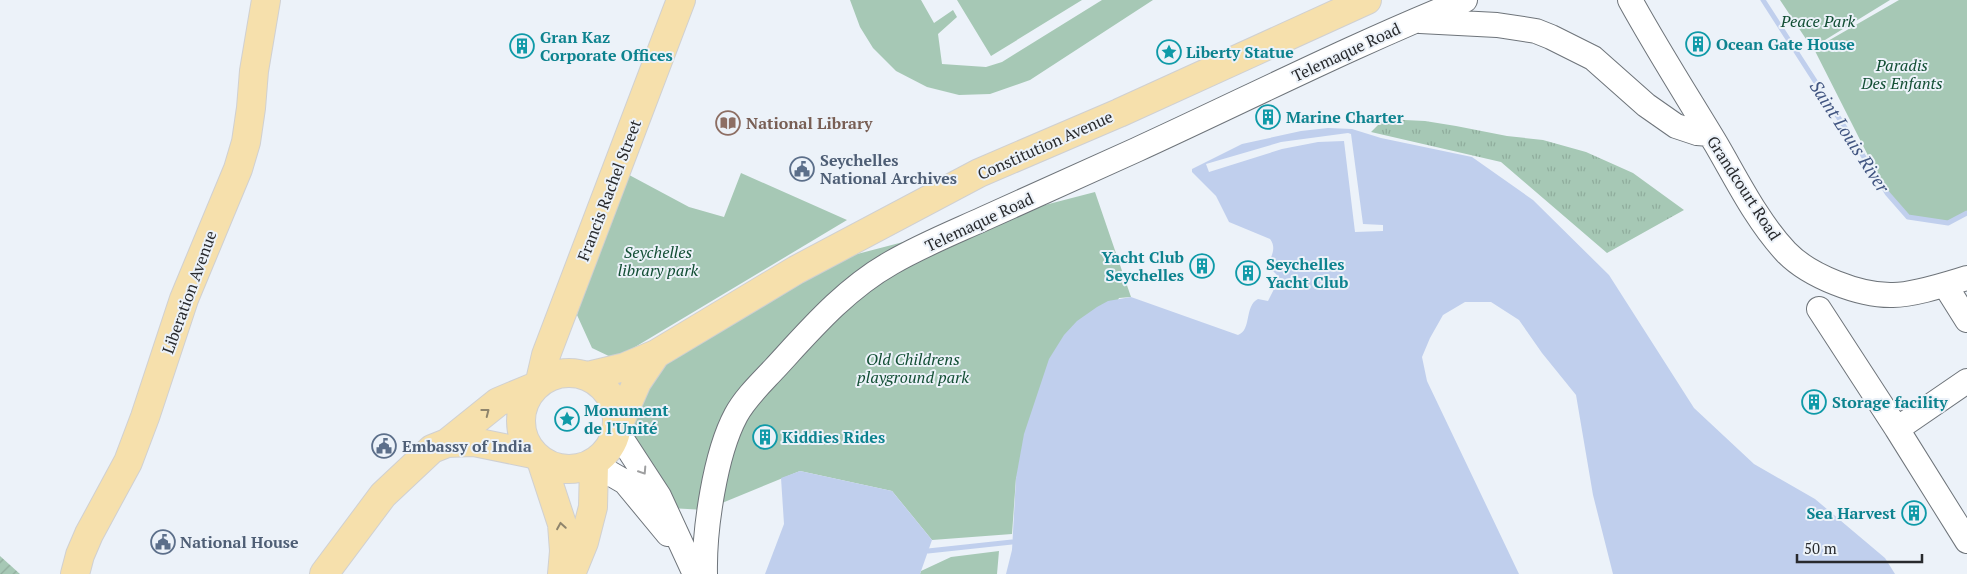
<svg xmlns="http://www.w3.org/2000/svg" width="1967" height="574" viewBox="0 0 1967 574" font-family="'PT Serif',serif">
<defs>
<pattern id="grass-tufts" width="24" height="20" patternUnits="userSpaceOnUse" patternTransform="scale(1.25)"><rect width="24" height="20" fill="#a6c8b5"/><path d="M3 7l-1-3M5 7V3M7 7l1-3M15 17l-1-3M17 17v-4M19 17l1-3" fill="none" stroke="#8fac9c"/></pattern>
<pattern id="garden-furrows" width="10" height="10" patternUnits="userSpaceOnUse" patternTransform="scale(1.25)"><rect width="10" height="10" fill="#a6c8b5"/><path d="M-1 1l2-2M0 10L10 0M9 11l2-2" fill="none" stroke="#8fac9c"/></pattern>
</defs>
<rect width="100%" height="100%" fill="#ecf2f9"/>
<path fill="url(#grass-tufts)" d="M1384 119 1425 121 1456 126 1507 136 1543 140 1586 152 1633 173 1684 210 1607 253 1501 162 1371 132Z"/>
<path fill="#a6c8b5" d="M850 0H921L934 23 953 10 957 17 938 34 942 64 986 67 1002 62 1102 0H1153L1030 80 990 94 959 95 927 87 896 71 873 48 860 27Z
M957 0H1082L991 56Z
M1780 0H1890L1812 48Z
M1899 0H1967V213L1948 223 1908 217 1887 193 1814 49Z
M618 169 689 207 724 217 741 173 847 220 615 359 592 348 577 315Z
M1095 192 1131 297 1119 298 1016 478 1012 534 932 540 892 491 800 471 705 510 670 508 616 430 656 354 796 270Z
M999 551 997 574H920L921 571 951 557Z"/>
<path fill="url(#garden-furrows)" d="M0 556 20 574H0Z"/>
<path fill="#c0cfed" d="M1328 128 1352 129 1381 138 1472 157 1533 200 1609 275 1694 408 1754 464 1815 499 1885 558 1895 574H1613L1593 495 1576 395 1542 353 1519 320 1491 302H1465L1443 315 1430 338 1422 357 1427 381 1519 574H1006L1012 550 1016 478 1024 434 1049 359 1064 335 1077 321 1097 307 1108 301 1131 297 1238 335C1252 330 1244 306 1258 299L1268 301 1277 283V275L1268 266C1271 256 1277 248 1270 239L1229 222 1216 196 1192 172V169L1242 144 1301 131Z
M800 471 892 491 932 540 920 574H765L784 524 781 478Z"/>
<path fill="#ecf2f9" d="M1348 133 1351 134 1363 224 1383 225V231L1355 232 1344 141 1318 142 1282 149 1209 172 1206 164 1281 142Z"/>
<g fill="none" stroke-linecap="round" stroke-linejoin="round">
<path stroke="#c0cfed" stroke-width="5" d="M1763 0 1887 193 1908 217 1948 223 1967 213
M928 551 1012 542"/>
<g stroke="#6e747a" stroke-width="26">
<path id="minor" d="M1630 0C1657 49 1687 96 1716 144 1737 180 1757 221 1786 252 1809 276 1860 296 1893 295 1914 295 1947 284 1967 278
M1420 21 1497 25 1536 31 1551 37 1593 58 1646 105 1676 126 1697 133 1710 134
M1945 285 1967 320
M1819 309 1897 429
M1967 381 1897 429 1967 541
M616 430 659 496 695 574
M594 464 625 482 668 534
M705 574C704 530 715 454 736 415 745 398 761 383 775 368 810 330 845 289 891 263 920 246 952 233 983 219 1034 196 1085 173 1136 150 1245 100 1353 45 1465 0"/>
</g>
<g stroke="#d0d0d1" stroke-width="30">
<path id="major" d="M521 421a48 48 0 1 1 96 0a48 48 0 1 1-96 0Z
M587 376 625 367 656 354 796 270 979 173 1119 113 1367 0
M540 381 546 355 681 0
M616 430 637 382 656 354
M447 443 474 442 533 454
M541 460 562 524 564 551 562 574
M75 574 80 555 89 534 128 462 145 417 184 299 238 169 246 142 251 108 254 71 266 0
M324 574 383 495 432 449 447 443 498 402 534 387
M571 574 584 542 593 507 594 464"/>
</g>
<use href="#minor" stroke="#fff" stroke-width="24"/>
<use href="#major" stroke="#f6e0ac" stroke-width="28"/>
</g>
<defs><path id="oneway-chevron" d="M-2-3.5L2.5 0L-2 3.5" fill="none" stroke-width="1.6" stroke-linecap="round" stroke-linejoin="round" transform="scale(1.25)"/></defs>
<g stroke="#8f856c">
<use href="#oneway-chevron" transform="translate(486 412) rotate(-38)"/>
<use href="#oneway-chevron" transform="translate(561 526) rotate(-99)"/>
</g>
<use stroke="#9e9fa0" href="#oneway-chevron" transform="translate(643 471) rotate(57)"/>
<defs>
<g id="building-ring" transform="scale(1.25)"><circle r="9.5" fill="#ecf2f9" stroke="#0f9aa8" stroke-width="1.5"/><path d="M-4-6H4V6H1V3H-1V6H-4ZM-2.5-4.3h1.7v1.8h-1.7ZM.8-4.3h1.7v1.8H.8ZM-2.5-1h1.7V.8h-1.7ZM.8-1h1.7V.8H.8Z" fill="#0f9aa8"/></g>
<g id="sight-ring" transform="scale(1.25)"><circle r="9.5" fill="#ecf2f9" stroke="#0f9aa8" stroke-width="1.5"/><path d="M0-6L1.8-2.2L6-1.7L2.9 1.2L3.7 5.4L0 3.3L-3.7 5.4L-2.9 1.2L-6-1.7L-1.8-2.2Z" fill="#0f9aa8"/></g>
<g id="library-ring" transform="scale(1.25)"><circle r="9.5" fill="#ecf2f9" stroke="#8d6e63" stroke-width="1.5"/><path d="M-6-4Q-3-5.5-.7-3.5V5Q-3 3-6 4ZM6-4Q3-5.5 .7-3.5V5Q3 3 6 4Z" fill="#8d6e63"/></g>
<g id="civic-ring" transform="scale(1.25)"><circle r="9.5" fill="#ecf2f9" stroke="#5c6f8a" stroke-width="1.5"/><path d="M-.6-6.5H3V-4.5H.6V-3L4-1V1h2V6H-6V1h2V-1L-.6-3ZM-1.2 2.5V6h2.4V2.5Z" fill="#5c6f8a"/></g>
</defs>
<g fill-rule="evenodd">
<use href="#building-ring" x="1698" y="44"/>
<use href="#building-ring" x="522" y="46"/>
<use href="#sight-ring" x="1169" y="52"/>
<use href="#building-ring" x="1268" y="117"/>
<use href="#library-ring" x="728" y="123"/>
<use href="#civic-ring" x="802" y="169"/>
<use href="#building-ring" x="1202" y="266"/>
<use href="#building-ring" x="1248" y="273"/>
<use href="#building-ring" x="1814" y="402"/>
<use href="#sight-ring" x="567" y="419"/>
<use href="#building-ring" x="765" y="437"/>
<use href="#civic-ring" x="384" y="446"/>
<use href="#building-ring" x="1914" y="513"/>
<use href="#civic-ring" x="163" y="542"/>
</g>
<g text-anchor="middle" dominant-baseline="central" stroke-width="4" stroke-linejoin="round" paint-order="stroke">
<g font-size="16" font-style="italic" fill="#124e34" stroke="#ecf2f9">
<text x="1818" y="21">Peace Park</text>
<text x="1902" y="65">Paradis<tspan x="1902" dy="18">Des Enfants</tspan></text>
<text x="658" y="252">Seychelles<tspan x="658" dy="18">library park</tspan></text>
<text x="913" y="359">Old Childrens<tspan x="913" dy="18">playground park</tspan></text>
</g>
<g font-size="16" font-weight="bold" fill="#0d838f" stroke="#ecf2f9" text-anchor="start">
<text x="540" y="37">Gran Kaz<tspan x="540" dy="18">Corporate Offices</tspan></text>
<text x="1716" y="44">Ocean Gate House</text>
<text x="1186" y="52">Liberty Statue</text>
<text x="1286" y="117">Marine Charter</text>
<text x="1184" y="257" text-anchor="end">Yacht Club<tspan x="1184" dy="18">Seychelles</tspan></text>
<text x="1266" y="264">Seychelles<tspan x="1266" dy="18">Yacht Club</tspan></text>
<text x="1832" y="402">Storage facility</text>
<text x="584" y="410">Monument<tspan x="584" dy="18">de l'Unité</tspan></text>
<text x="782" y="437">Kiddies Rides</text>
<text x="1896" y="513" text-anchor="end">Sea Harvest</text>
</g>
<g font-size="16" fill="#282a2d" stroke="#ecf2f9">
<text transform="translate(1346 52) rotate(-25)">Telemaque Road</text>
<text transform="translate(1045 145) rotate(-24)">Constitution Avenue</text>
<text transform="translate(1744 188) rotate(57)">Grandcourt Road</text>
<text transform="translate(609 190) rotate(-69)">Francis Rachel Street</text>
<text transform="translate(979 222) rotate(-25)">Telemaque Road</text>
<text transform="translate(189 292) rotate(-70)">Liberation Avenue</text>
</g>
<g font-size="16" font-weight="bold" fill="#785e54" stroke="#ecf2f9" text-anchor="start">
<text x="746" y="123">National Library</text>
</g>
<g font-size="16" font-weight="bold" fill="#4e5e75" stroke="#ecf2f9" text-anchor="start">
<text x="820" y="160">Seychelles<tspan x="820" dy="18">National Archives</tspan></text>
<text x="402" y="446">Embassy of India</text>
<text x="180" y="542">National House</text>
</g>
<g font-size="18" font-style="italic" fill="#415581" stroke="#ecf2f9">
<text transform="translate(1850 136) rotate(57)">Saint Louis River</text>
</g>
</g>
<path d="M1797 554v8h125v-8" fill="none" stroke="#282a2d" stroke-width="2.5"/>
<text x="1804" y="554" font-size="15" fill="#282a2d" stroke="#ecf2f9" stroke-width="4" paint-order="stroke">50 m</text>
</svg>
